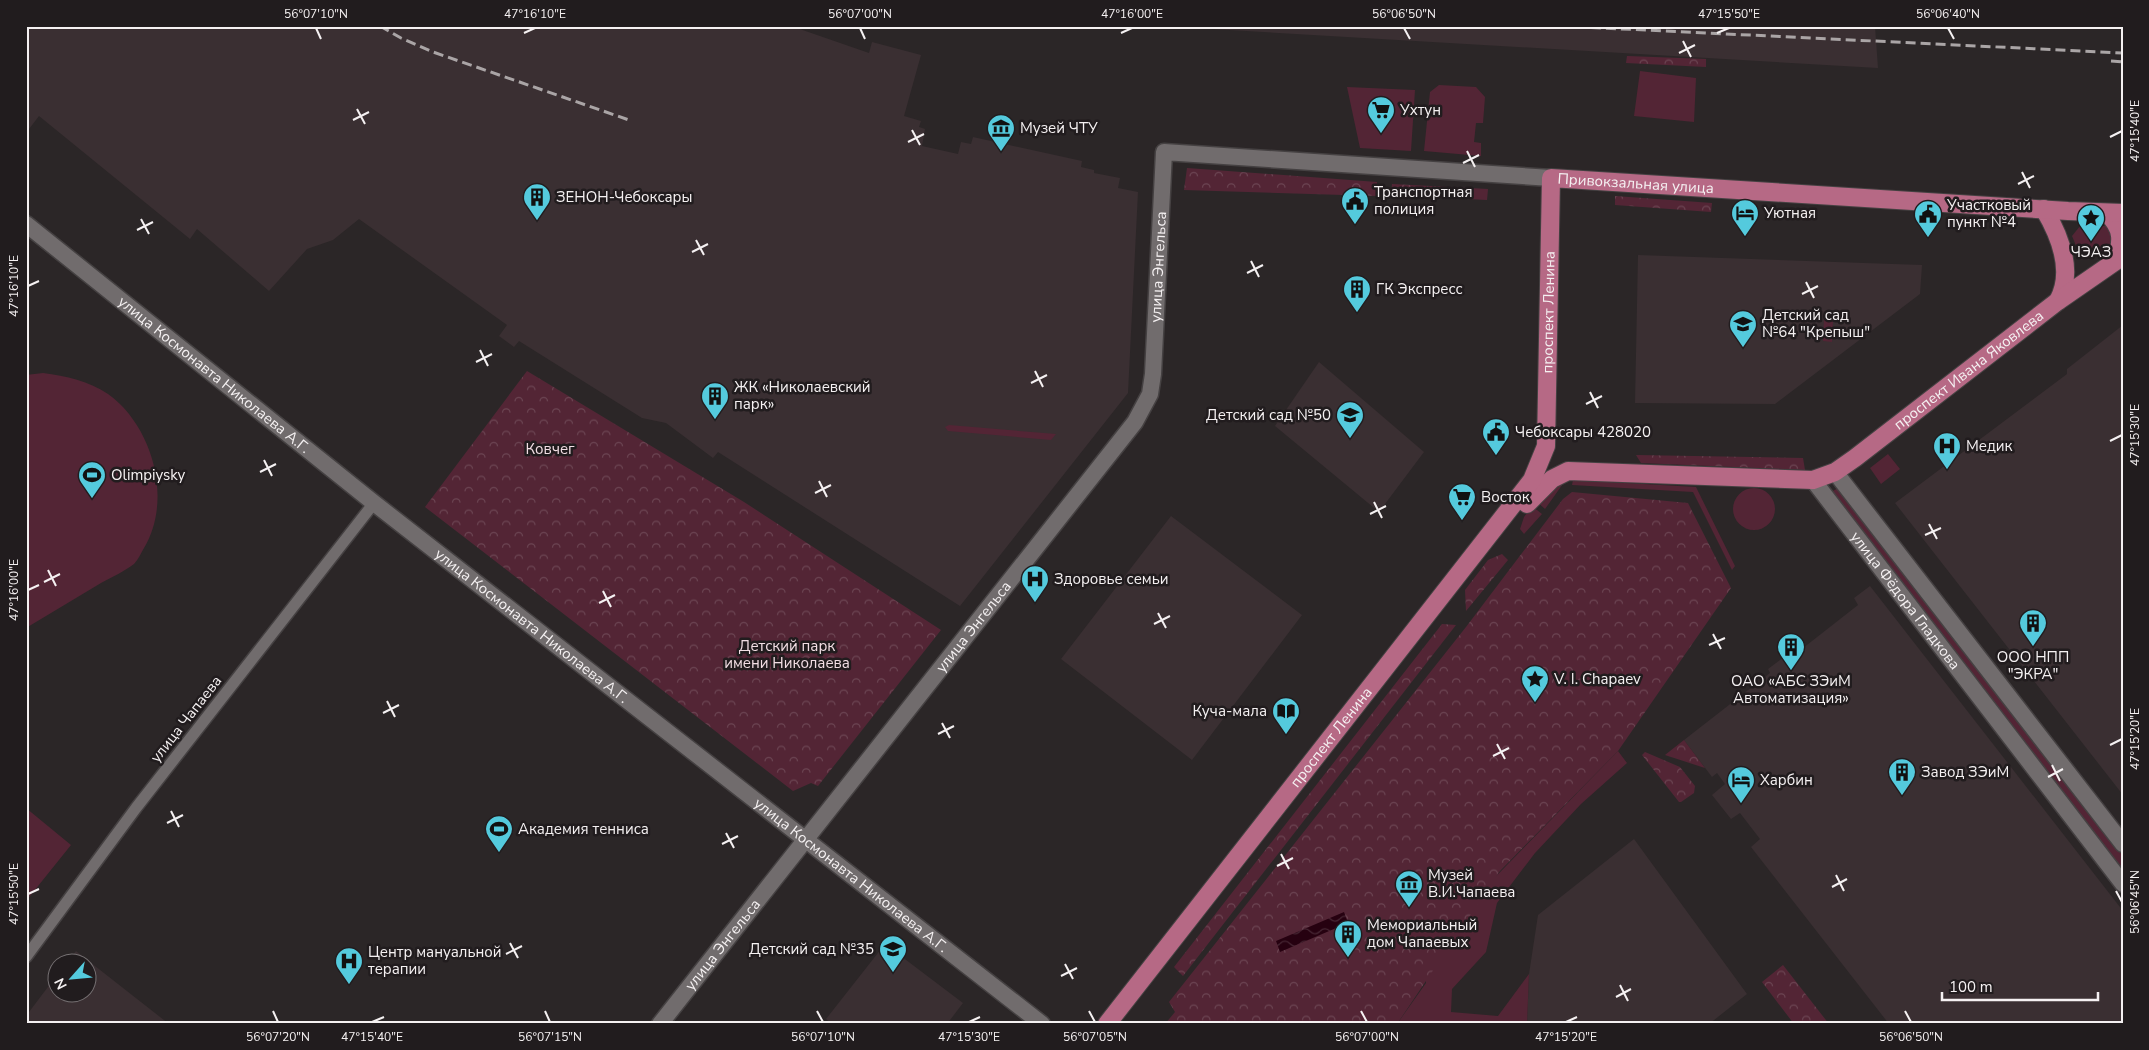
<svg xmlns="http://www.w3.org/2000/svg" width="2149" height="1050" viewBox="0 0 2149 1050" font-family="'Nunito Sans',sans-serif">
<defs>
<pattern id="forest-crowns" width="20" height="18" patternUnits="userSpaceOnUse" patternTransform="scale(1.25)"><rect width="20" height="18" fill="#532535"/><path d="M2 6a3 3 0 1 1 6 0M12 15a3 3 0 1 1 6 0" fill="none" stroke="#6c4553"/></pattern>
<pattern id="water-waves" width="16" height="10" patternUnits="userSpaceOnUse" patternTransform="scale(1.25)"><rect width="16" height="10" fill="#260110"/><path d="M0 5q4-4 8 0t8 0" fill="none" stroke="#462633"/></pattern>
</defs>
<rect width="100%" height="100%" fill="#2b2627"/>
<path fill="#3a2f32" d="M26 26H791L869 53 872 42 921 55 904 116 921 121 919 127 925 129 922 146 958 154 961 142 971 144 973 137 1082 161 1081 167 1094 170V173L1120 178 1118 188 1138 192 1128 393 960 606 718 452 713 458 666 423 642 418 519 341 514 347 499 336 507 325 359 219 333 240 307 249 269 291 197 229 190 239 39 116 26 133Z
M1161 26H1875L1878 68Z
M1638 255 1922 265 1920 294 1775 404 1635 403Z
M2123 325V795L1895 503 2067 374V369Z
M1319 362 1424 452 1379 512 1275 426Z
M1171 516 1302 615 1192 760 1061 659Z
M1870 586 2123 911V1024H1889L1751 847 1760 839 1740 813 1731 819 1712 795 1725 784 1717 773 1712 777 1684 740 1770 673 1768 669 1795 649 1798 652 1858 605 1854 598Z
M1634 839 1747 994 1709 1024H1527L1529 974 1538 915Z
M885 944 963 1003 947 1024H832L826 1019Z
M76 951 95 966 169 1024H26V1016L57 975 58 992H88V962H67Z"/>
<path fill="#532535" d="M1640 71 1696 78 1694 122 1634 116Z
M1439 85 1476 87 1485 97 1483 123H1476L1474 142 1481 143V156L1424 151 1430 92Z
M1347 87 1415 90 1411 151 1360 148Z
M2080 226H2106L2111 231V243C2101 251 2093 261 2080 255L2072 236Z
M1824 319 1833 320 1832 342 1823 341Z
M43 373C66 376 89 381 108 394 153 426 173 500 144 548 141 553 138 560 134 564 125 571 112 577 101 583 76 598 51 613 26 628V375Z
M949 425 1056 434 1051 440 948 431 945 427Z
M1888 454 1900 469 1881 484 1870 468Z
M1573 480 1696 487 1735 566 1732 570 1693 492 1572 485Z
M1565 481 1545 509 1536 501 1548 487Z
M1840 487 2123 849V875L1831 492Z
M1733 509a21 21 0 1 1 42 0a21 21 0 1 1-42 0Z
M1532 506 1542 514 1524 534 1520 529 1524 517Z
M1618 751 1627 763 1581 804 1535 853 1497 903 1486 952 1452 989 1451 1012 1498 1016 1529 974 1527 1024H1397L1426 983 1425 949Z
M26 808 71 845 26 901Z"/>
<path fill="url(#forest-crowns)" d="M1627 56 1706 59V67L1626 63Z
M1187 168 1377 182V196L1184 190Z
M1392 184 1488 189 1487 200 1391 195Z
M1615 196 1712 203 1711 212 1615 205Z
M527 371 744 502 941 630 818 786 811 783 793 791 425 507Z
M1636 455 1803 458 1805 470 1641 463Z
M1572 492 1688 503 1731 588 1618 751 1500 871 1397 1024H1165L1175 1012 1169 1002 1466 627 1563 499Z
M1502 554 1508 560 1466 611 1465 590 1488 560Z
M1442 624 1456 625 1183 976 1174 967Z
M1684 740 1705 768 1665 755Z
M1645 752 1680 767 1695 786 1694 793 1681 802H1679L1642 755Z
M1783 965 1829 1024H1794L1762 982Z"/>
<path fill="url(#water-waves)" d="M1344 912 1348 923 1280 952 1276 941Z"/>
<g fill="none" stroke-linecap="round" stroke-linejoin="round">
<g stroke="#454142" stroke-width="14">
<path id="street" d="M26 957 136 808 374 503"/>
</g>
<g stroke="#454142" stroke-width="19">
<g id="secondary">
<path id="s1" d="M26 224 374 503 1042 1024"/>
<path d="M1835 472 2123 844"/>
<path id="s2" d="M1813 480 2123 884"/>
<path id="s3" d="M660 1024 1135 422 1150 394 1153 374 1164 152 1551 178"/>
</g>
</g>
<g stroke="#454142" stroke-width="20">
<g id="primary">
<path d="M2044 209C2060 236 2074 272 2058 301"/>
<path d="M2107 213C2123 229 2123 241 2115 261"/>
<path id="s4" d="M1527 504 1552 479 1568 471 1813 480 1835 472 1855 458 2058 301 2123 256"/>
<path id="s5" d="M1107 1024 1532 480 1546 446 1551 178 2068 211 2123 213"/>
</g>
</g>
<use href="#street" stroke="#716c6d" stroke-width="11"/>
<use href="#secondary" stroke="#716c6d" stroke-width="16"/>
<use href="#primary" stroke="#b66985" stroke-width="18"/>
<path stroke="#aaa5a6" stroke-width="3" stroke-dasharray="10 5" stroke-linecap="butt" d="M380 26 401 38 433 52 629 120
M1561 26 2123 53
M2111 61 2123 62"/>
</g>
<path fill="none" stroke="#f5f1f2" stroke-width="2" d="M316 28 321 39M860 28 865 39M1404 28 1410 39M1948 28 1954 39M524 33 535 28M1121 33 1132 28M1717 33 1729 28M1683 41 1691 57M1679 53 1695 45M357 109 365 124M353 120 369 112M912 130 920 145M2110 137 2122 131M908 142 924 134M1467 151 1475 167M1463 163 1479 155M2022 172 2030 188M2018 184 2034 176M141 219 149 234M137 230 153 222M696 240 704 255M692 252 708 244M1251 261 1259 277M1247 273 1263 265M1806 282 1814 298M28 286 39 281M1802 294 1818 286M480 350 488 366M476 362 492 354M1035 371 1043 387M1031 383 1047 375M1590 392 1598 408M1586 404 1602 396M2110 441 2122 435M264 460 272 476M260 472 276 464M819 481 827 497M815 493 831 485M1374 502 1382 518M1370 514 1386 506M1929 524 1937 539M1925 535 1941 528M48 570 56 586M44 582 60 574M28 590 39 585M603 591 611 607M599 603 615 595M1158 613 1166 628M1154 624 1170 616M1713 634 1721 649M1709 645 1725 638M387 701 395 717M383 713 399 705M942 723 950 738M938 734 954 726M1497 744 1505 759M2110 745 2122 739M1493 756 1509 748M2052 765 2060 781M2048 777 2063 769M171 811 179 827M167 823 183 815M726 833 734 848M722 844 738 836M1281 854 1289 869M1277 866 1293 858M1836 875 1844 891M1832 887 1847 879M2116 891 2122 902M28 894 39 889M510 943 518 958M506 954 522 946M1065 964 1073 979M1061 976 1077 968M1620 985 1628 1001M1616 997 1631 989M273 1011 278 1022M545 1011 550 1022M817 1011 823 1022M1089 1011 1095 1022M1361 1011 1367 1022M1905 1011 1911 1022M372 1022 384 1017M969 1022 980 1017M1566 1022 1577 1017"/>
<defs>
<g id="supermarket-pin" transform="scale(1.4375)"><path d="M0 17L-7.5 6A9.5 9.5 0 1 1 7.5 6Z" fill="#54cadd" stroke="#211c1e"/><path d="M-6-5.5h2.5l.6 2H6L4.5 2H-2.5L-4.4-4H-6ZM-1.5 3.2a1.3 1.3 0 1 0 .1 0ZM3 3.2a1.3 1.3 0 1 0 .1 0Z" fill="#111"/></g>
<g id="museum-pin" transform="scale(1.4375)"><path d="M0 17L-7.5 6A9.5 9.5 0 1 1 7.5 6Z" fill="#54cadd" stroke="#211c1e"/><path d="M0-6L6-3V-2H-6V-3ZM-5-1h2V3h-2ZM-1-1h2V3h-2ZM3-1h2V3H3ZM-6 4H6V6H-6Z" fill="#111"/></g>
<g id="building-pin" transform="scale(1.4375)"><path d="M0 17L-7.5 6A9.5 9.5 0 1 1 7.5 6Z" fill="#54cadd" stroke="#211c1e"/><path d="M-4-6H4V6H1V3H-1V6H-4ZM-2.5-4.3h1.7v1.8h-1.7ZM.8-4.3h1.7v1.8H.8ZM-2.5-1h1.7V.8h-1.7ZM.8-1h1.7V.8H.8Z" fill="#111"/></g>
<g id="civic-pin" transform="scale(1.4375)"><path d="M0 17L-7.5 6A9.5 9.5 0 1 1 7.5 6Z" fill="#54cadd" stroke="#211c1e"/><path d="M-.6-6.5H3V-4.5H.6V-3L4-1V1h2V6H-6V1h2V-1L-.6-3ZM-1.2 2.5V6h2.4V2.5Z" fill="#111"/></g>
<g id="hotel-pin" transform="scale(1.4375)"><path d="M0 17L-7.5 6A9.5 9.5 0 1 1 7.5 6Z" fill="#54cadd" stroke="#211c1e"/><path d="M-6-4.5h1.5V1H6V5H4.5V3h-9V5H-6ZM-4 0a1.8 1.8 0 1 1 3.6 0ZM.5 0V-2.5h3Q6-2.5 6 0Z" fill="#111"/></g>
<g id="sight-pin" transform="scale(1.4375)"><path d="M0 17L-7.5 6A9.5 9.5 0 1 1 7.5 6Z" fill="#54cadd" stroke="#211c1e"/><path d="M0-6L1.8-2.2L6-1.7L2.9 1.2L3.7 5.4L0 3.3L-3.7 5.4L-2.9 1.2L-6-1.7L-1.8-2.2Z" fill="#111"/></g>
<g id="school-pin" transform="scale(1.4375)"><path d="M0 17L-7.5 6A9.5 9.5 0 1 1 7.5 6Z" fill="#54cadd" stroke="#211c1e"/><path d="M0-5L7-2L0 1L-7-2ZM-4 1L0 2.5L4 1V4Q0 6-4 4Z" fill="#111"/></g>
<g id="hospital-pin" transform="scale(1.4375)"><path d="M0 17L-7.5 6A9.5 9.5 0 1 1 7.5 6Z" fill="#54cadd" stroke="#211c1e"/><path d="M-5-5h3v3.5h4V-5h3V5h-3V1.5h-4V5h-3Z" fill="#111"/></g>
<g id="stadium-pin" transform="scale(1.4375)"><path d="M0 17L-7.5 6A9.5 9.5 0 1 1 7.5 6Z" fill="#54cadd" stroke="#211c1e"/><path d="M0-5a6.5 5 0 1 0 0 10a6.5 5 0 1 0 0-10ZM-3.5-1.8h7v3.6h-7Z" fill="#111"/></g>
<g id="library-pin" transform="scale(1.4375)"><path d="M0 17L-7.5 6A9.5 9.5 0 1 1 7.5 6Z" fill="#54cadd" stroke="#211c1e"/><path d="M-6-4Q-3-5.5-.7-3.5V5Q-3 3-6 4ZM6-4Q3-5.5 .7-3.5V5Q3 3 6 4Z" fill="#111"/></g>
</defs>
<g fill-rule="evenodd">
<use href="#supermarket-pin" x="1381" y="110"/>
<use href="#museum-pin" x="1001" y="128"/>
<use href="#building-pin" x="537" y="197"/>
<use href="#civic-pin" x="1355" y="201"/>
<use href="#hotel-pin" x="1745" y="213"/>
<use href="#civic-pin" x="1928" y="214"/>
<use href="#sight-pin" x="2091" y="218"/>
<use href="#building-pin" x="1357" y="289"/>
<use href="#school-pin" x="1743" y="324"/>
<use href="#building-pin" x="715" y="396"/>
<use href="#school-pin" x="1350" y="415"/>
<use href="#civic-pin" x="1496" y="432"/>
<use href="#hospital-pin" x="1947" y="446"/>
<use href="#stadium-pin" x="92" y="475"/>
<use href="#supermarket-pin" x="1462" y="497"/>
<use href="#hospital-pin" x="1035" y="579"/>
<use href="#building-pin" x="2033" y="623"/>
<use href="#building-pin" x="1791" y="647"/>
<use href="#sight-pin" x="1535" y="679"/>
<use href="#library-pin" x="1286" y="711"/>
<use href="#building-pin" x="1902" y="772"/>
<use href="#hotel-pin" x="1741" y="780"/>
<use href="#stadium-pin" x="499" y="829"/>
<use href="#museum-pin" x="1409" y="884"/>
<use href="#building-pin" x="1348" y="934"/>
<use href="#school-pin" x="893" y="949"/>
<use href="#hospital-pin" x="349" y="961"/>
</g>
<g text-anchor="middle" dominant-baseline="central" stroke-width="5" stroke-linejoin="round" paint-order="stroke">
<g font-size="15" fill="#f5f1f2" stroke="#211c1e" text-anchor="start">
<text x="1400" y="110">Ухтун</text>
<text x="1020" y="128">Музей ЧТУ</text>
<text x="1374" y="192">Транспортная<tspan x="1374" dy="17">полиция</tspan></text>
<text x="556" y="197">ЗЕНОН-Чебоксары</text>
<text x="1947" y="205">Участковый<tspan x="1947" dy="17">пункт №4</tspan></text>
<text x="1764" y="213">Уютная</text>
<text x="2091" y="252" text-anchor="middle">ЧЭАЗ</text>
<text x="1376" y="289">ГК Экспресс</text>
<text x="1762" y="315">Детский сад<tspan x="1762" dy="17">№64 "Крепыш"</tspan></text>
<text x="734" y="387">ЖК «Николаевский<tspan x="734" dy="17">парк»</tspan></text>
<text x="1331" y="415" text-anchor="end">Детский сад №50</text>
<text x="1515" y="432">Чебоксары 428020</text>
<text x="1966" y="446">Медик</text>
<text x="111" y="475">Olimpiysky</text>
<text x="1481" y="497">Восток</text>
<text x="1054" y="579">Здоровье семьи</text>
<text x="2033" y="657" text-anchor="middle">ООО НПП<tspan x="2033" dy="17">"ЭКРА"</tspan></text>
<text x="1554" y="679">V. I. Chapaev</text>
<text x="1791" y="681" text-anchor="middle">ОАО «АБС ЗЭиМ<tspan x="1791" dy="17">Автоматизация»</tspan></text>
<text x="1267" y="711" text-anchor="end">Куча-мала</text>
<text x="1921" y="772">Завод ЗЭиМ</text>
<text x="1760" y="780">Харбин</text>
<text x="518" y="829">Академия тенниса</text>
<text x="1428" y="875">Музей<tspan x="1428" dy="17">В.И.Чапаева</tspan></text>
<text x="1367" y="925">Мемориальный<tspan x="1367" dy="17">дом Чапаевых</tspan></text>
<text x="874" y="949" text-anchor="end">Детский сад №35</text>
<text x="368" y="952">Центр мануальной<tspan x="368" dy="17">терапии</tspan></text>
</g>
<g font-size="15" fill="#f5f1f2" stroke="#211c1e">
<text stroke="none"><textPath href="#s5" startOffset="1080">Привокзальная улица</textPath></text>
<text stroke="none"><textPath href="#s3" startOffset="926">улица Энгельса</textPath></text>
<text stroke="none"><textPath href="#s5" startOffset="861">проспект Ленина</textPath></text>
<text stroke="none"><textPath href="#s4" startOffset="490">проспект Ивана Яковлева</textPath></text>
<text stroke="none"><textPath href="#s1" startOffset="241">улица Космонавта Николаева А.Г.</textPath></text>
<text stroke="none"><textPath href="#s2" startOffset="152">улица Фёдора Гладкова</textPath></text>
<text stroke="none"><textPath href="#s1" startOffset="646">улица Космонавта Николаева А.Г.</textPath></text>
<text stroke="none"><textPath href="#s3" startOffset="506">улица Энгельса</textPath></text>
<text transform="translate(186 719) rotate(-52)">улица Чапаева</text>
<text stroke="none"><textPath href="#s5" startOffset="364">проспект Ленина</textPath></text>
<text stroke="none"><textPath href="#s1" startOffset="1051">улица Космонавта Николаева А.Г.</textPath></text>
<text stroke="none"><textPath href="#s3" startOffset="101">улица Энгельса</textPath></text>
</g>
<g font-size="15" fill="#f2dee4" stroke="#211c1e">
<text x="550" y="449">Ковчег</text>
<text x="787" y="646">Детский парк<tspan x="787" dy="17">имени Николаева</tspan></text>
</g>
</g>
<rect width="2149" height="1050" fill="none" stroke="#211c1e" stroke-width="55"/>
<g transform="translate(72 978) rotate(243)"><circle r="24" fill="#211c1e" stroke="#767173"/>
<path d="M0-4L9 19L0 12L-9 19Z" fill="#54cadd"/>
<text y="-8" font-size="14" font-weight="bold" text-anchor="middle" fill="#f5f1f2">N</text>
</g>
<path d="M1942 992v8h156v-8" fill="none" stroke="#f5f1f2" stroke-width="2.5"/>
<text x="1949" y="992" font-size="15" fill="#f5f1f2" stroke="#211c1e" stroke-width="4" paint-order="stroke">100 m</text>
<rect x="28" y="28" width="2094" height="994" fill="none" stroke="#f5f1f2" stroke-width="2"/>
<g font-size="12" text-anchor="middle" fill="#f5f1f2">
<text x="316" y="18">56°07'10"N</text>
<text x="535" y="18">47°16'10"E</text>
<text x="860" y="18">56°07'00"N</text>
<text x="1132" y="18">47°16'00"E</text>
<text x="1404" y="18">56°06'50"N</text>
<text x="1729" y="18">47°15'50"E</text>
<text x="1948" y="18">56°06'40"N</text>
<text transform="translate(2135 131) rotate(-90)" y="4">47°15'40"E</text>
<text transform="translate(14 286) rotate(-90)" y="4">47°16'10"E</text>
<text transform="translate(2135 435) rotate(-90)" y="4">47°15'30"E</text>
<text transform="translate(14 590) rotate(-90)" y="4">47°16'00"E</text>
<text transform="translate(2135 739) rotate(-90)" y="4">47°15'20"E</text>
<text transform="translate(14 894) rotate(-90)" y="4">47°15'50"E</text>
<text transform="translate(2135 902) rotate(-90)" y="4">56°06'45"N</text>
<text x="278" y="1041">56°07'20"N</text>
<text x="372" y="1041">47°15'40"E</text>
<text x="550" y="1041">56°07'15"N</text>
<text x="823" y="1041">56°07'10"N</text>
<text x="969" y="1041">47°15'30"E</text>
<text x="1095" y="1041">56°07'05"N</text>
<text x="1367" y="1041">56°07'00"N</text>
<text x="1566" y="1041">47°15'20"E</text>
<text x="1911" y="1041">56°06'50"N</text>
</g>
</svg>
